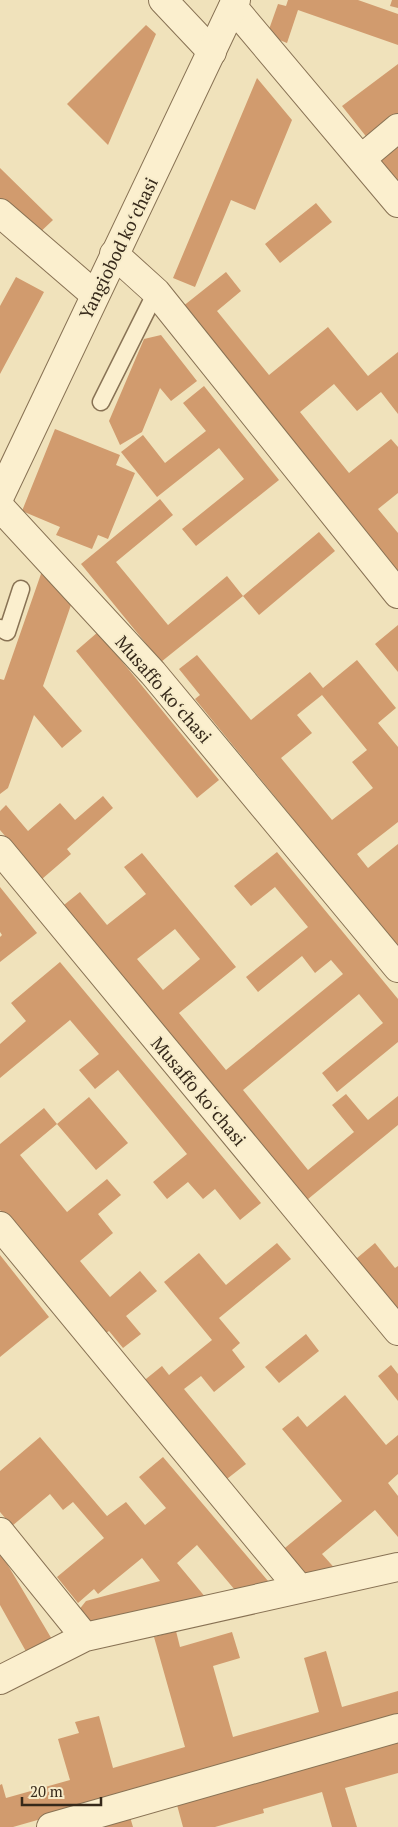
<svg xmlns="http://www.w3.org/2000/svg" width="398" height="1827" viewBox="0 0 398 1827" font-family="'PT Serif',serif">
<rect width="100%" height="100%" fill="#f0e2bb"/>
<path fill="#d19b6e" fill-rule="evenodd" d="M288 0H358L398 14V45L298 10 287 43 267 35 278 4 286 6Z
M392 0H398V8L390 6Z
M146 25 156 34 108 145 67 104Z
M398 64V122L372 144 342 106Z
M257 78 292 120 255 210 231 200 195 287 173 278Z
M398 144V187L377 160Z
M0 168 53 220 35 237 0 203Z
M316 203 332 222 280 263 265 244Z
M226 272 241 291 217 311 269 375 328 327 368 376 398 352V414L381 392 357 411 334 384 300 412 349 473 391 439 398 447V493L378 509 398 533V574L182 307Z
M16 277 44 292 0 374V306Z
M161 335 197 381 171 401 160 388 142 432 120 445 109 421 144 339Z
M204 386 279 480 196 546 182 529 244 479 219 448 157 497 121 452 143 435 165 463 206 431 183 403Z
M55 429 120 455 116 465 135 473 108 539 98 535 92 549 56 535 60 527 22 511Z
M160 499 173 515 116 562 168 625 227 576 243 596 161 662 81 564Z
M319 532 335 551 259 615 243 596Z
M42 571 72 602 43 686 82 731 62 748 34 715 8 788 0 794V679L4 680Z
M398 625V672L375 644Z
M98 632 219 780 197 798 76 651Z
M197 655 251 720 310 672 323 688 357 660 396 708 378 723 398 747V822L357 854 368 868 398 844V947L195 699 200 695 179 669ZM322 695 367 750 352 762 373 788 332 820 281 758 312 733 297 715Z
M103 796 113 808 67 849 71 854 42 879 0 830V811L6 805 28 831 60 803 75 820Z
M277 852 398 999V1042L337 1092 322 1073 383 1023 359 994 243 1090 308 1170 354 1132 332 1105 346 1094 368 1120 398 1096V1125L302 1204 59 909 80 892 107 925 146 894 124 867 142 853 236 967 179 1013 226 1070 343 974 331 960 315 973 302 956 258 992 246 977 308 927 275 887 251 906 234 886ZM175 929 200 959 163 990 137 959Z
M0 887 37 933 0 962V937L2 935 0 932Z
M60 962 261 1203 240 1220 215 1189 203 1199 188 1182 167 1199 153 1182 187 1154 118 1070 95 1089 79 1070 99 1054 70 1020 0 1078V1044L26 1021 11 1003Z
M89 1097 128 1143 96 1170 57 1124Z
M44 1108 57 1124 20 1155 67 1212 107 1179 121 1195 98 1214 113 1233 80 1261 110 1297 140 1271 157 1291 126 1316 141 1334 123 1348 109 1331 103 1335 0 1210V1144Z
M277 1243 291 1259 219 1318 240 1343 232 1350 245 1367 214 1392 201 1376 184 1389 246 1464 223 1482 141 1383 162 1366 169 1375 212 1340 164 1282 199 1253 226 1285Z
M375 1243 395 1268 398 1266V1321L351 1263Z
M0 1255 49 1317 0 1357Z
M306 1334 319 1351 279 1383 265 1367Z
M391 1365 398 1374V1401L378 1376Z
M345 1395 386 1445 398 1435V1474L388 1483 398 1496V1537L375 1510 322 1554 338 1572 304 1581 280 1552 342 1501 282 1429 298 1416 307 1427Z
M40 1437 107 1516 126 1502 145 1525 166 1508 139 1477 163 1457 274 1588 240 1596 197 1545 177 1563 211 1604 86 1625 78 1611 86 1601 160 1581 142 1558 98 1594 94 1589 78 1603 57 1577 104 1538 73 1502 63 1510 50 1494 12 1526 0 1512V1471Z
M0 1552 53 1641 28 1655 0 1605Z
M176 1631 180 1647 232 1632 240 1658 213 1666 233 1737 319 1712 304 1658 326 1651 342 1707 398 1691V1717L13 1827H0V1785L2 1784 6 1798 70 1780 58 1739 79 1733 75 1722 99 1716 113 1768 185 1747 154 1637Z
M398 1741V1773L345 1788 357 1827H332L322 1792 263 1809 264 1813 215 1827H183L177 1805Z
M130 1817 133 1827H98Z"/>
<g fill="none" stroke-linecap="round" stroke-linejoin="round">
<g stroke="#887254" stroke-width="19">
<path id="service" d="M101 402 156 292
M0 628 7 632 21 589"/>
</g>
<g stroke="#887254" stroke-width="30">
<path id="minor" d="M163 0 212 52
M233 7 398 203
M361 159 398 128
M0 213 95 295
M114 254 156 292 398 594
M0 507 153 673 398 968
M0 850 398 1331
M0 1226 299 1588
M0 1532 85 1637
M0 1680 85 1637 398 1567
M51 1827 398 1728"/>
</g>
<g stroke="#887254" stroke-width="30">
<path id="tertiary" d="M0 496 236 0"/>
</g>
<use href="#service" stroke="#fbefce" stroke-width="16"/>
<use href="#minor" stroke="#fbefce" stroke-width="28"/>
<use href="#tertiary" stroke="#fbefce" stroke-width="28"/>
</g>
<g text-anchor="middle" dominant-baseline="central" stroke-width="4" stroke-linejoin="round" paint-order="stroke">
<g font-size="18" fill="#36291a" stroke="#f7ecca">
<text transform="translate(118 248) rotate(-64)">Yangiobod koʻchasi</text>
<text transform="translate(164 689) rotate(49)">Musaffo koʻchasi</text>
<text transform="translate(199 1091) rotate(50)">Musaffo koʻchasi</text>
</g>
</g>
<path d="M22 1797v8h79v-8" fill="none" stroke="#36291a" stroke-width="2.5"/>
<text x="30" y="1797" font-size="15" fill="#36291a" stroke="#f7ecca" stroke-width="4" paint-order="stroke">20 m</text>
</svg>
